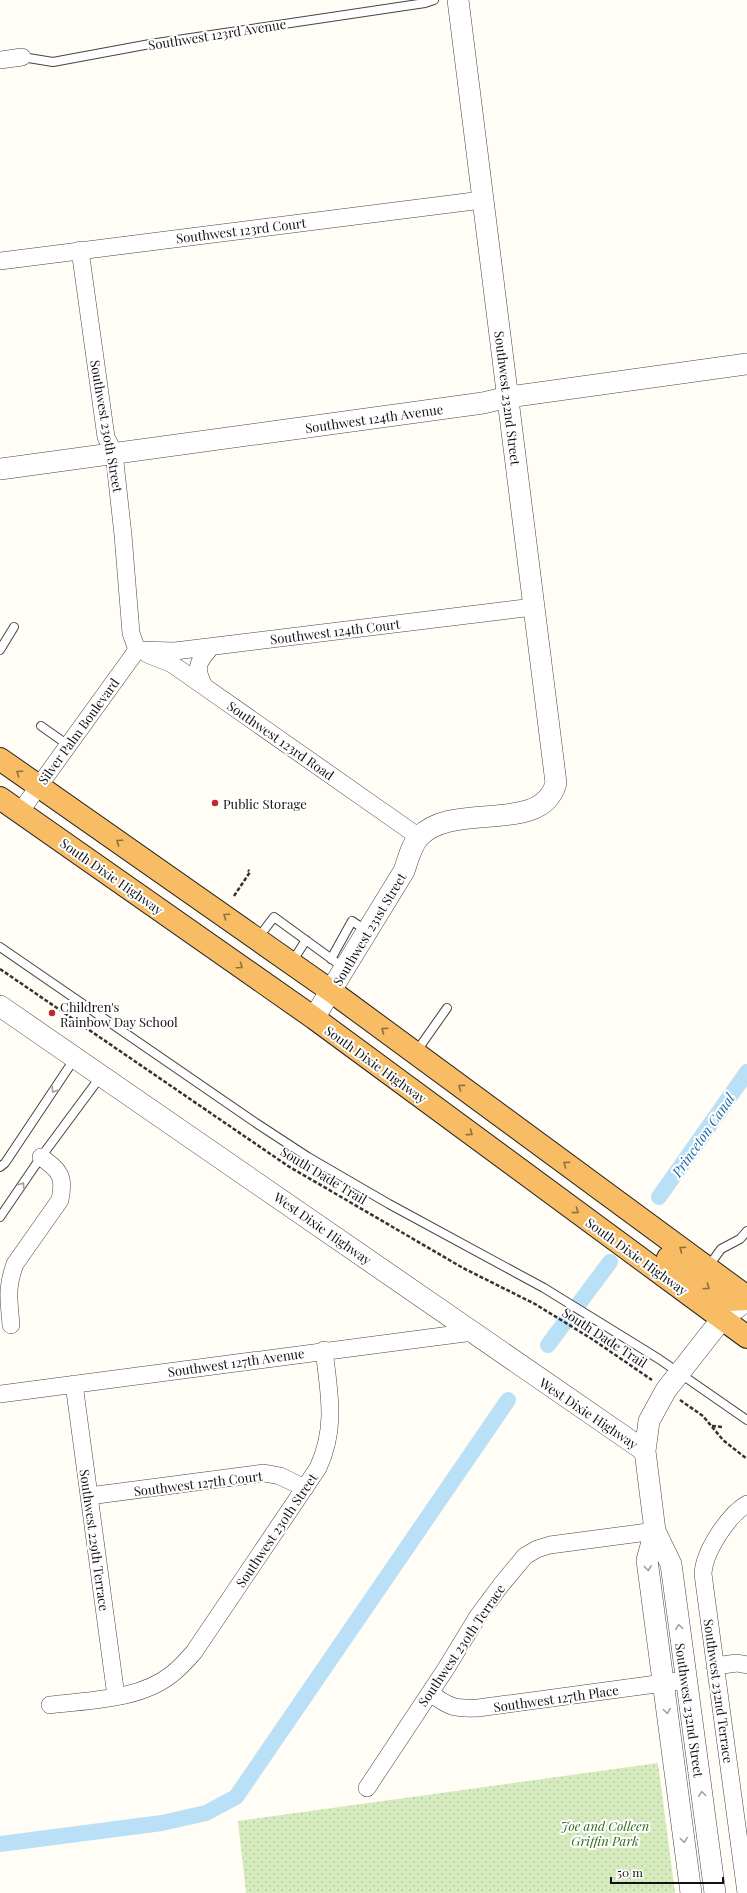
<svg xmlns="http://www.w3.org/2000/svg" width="747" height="1893" viewBox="0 0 747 1893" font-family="'Playfair Display',serif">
<defs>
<pattern id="park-dots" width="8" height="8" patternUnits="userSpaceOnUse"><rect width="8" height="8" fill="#d5ebbd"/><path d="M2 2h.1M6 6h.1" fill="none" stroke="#b6c8a1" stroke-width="1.8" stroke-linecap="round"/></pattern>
</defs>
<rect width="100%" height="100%" fill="#fffdf5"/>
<path fill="url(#park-dots)" d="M658 1763 675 1893H246L238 1821Z"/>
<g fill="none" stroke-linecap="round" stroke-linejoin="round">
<path stroke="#b9e0f7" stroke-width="16" d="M659 1197 747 1072
M548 1345 610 1262
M0 1844 162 1823 206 1813 236 1797 508 1400"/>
<g stroke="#444" stroke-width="10">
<path id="service" d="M22 57 53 62 150 44 425 3 434 0
M0 650 14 627
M41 726 68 745
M258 938 274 917 344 968
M0 947 256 1123 308 1157 389 1204 544 1288 659 1359 747 1420
M331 959 352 921 367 931
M292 962 306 940
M416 1052 447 1008
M0 1167 5 1163 75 1058
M0 1217 41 1157 101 1076
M708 1267 721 1249 740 1239 747 1231"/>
</g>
<g stroke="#444" stroke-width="18">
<path id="minor" d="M0 60 22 57
M80 250 106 437 114 453 123 535 131 633 137 650
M0 261 482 200
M137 650 175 651 533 607
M147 654 172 664 419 837
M204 686C194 667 198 662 211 647
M20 812 137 650
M11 1325C9 1300 6 1288 15 1264L60 1200C65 1176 60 1171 41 1157
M74 1384 116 1696
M0 1394 473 1332
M89 1496 264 1473 280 1476 305 1488
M715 1666 737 1663 747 1665
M430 1693C449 1707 454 1709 478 1708L686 1680
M50 1705C90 1700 140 1700 172 1674 180 1668 187 1660 194 1652L318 1468C337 1427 329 1393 324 1350
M367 1788 447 1667 478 1616 501 1585 525 1556 537 1549 550 1545 655 1531
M746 1893 703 1574C704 1552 728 1515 747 1504"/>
</g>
<g stroke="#444" stroke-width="22">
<path id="tertiary" d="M0 469 483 403 508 397 747 364
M0 1006 645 1451
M314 1018 404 871C408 860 411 846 419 837 453 800 542 836 556 783L458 0
M655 1531 647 1560 691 1893
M715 1893 671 1564 655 1531 645 1451 649 1421 666 1390 710 1334 722 1319 747 1300"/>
</g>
<g stroke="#222" stroke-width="24">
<path id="trunk" d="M0 759 331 991 747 1297
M0 798 314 1018 747 1337
M668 1258 719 1296 730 1300 747 1299"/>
</g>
<path stroke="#333" stroke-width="2.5" stroke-dasharray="4 2" stroke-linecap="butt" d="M234 896 250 872 248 870
M0 969 288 1166 463 1268 535 1304 592 1339 652 1380
M680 1400 703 1416 723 1440 747 1459
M712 1426 723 1427"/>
<use href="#service" stroke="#fff" stroke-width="8"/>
<use href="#minor" stroke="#fff" stroke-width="17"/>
<use href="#tertiary" stroke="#fff" stroke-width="21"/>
<use href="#trunk" stroke="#f7bc64" stroke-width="22"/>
</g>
<defs><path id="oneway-chevron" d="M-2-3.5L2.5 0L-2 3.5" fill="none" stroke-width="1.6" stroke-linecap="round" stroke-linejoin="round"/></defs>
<g stroke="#906f3f">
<use href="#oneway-chevron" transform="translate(19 773) rotate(-145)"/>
<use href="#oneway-chevron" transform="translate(119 842) rotate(-145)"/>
<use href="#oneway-chevron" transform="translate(226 916) rotate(-145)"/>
<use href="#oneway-chevron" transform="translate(240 966) rotate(35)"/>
<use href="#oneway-chevron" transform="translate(384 1030) rotate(-144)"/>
<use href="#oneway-chevron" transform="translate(461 1087) rotate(-144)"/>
<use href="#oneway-chevron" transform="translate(470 1133) rotate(36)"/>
<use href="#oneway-chevron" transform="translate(566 1164) rotate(-144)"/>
<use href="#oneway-chevron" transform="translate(576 1211) rotate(36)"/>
<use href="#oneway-chevron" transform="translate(682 1249) rotate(-144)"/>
<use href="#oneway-chevron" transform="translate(707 1287) rotate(36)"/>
</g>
<g stroke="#a0a0a0">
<use href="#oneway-chevron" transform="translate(54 1090) rotate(124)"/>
<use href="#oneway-chevron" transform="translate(22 1185) rotate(-56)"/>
<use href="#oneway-chevron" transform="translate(648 1568) rotate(83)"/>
<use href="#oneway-chevron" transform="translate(679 1627) rotate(-98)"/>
<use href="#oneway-chevron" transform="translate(667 1711) rotate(82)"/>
<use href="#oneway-chevron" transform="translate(702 1794) rotate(-98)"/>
<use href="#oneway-chevron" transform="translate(684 1840) rotate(82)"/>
</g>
<g fill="#c4262e" stroke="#fff" stroke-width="1.5">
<circle cx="215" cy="803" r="4"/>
<circle cx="52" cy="1013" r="4"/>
</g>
<g text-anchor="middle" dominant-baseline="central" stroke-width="4" stroke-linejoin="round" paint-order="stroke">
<g font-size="13" fill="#111" stroke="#fff">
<text transform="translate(217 34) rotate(-9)">Southwest 123rd Avenue</text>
<text transform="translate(241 230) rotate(-7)">Southwest 123rd Court</text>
<text transform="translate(508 398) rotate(83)">Southwest 232nd Street</text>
<text transform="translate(374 418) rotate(-8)">Southwest 124th Avenue</text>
<text transform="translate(107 426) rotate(80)">Southwest 230th Street</text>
<text transform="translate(335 631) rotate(-7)">Southwest 124th Court</text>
<text transform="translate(78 731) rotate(-54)">Silver Palm Boulevard</text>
<text transform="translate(281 740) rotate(35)">Southwest 123rd Road</text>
<text transform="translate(112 876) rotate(35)">South Dixie Highway</text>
<text transform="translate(369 929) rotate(-59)">Southwest 231st Street</text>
<text transform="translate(376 1064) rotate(36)">South Dixie Highway</text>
<text transform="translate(324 1175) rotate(31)">South Dade Trail</text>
<text transform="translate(323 1228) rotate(35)">West Dixie Highway</text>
<text transform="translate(637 1256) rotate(36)">South Dixie Highway</text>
<text transform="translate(605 1337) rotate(33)">South Dade Trail</text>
<text transform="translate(236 1362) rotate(-8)">Southwest 127th Avenue</text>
<text transform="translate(589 1413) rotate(34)">West Dixie Highway</text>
<text transform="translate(198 1483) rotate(-7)">Southwest 127th Court</text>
<text transform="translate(276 1530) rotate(-56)">Southwest 230th Street</text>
<text transform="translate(95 1540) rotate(82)">Southwest 229th Terrace</text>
<text transform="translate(461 1645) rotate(-56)">Southwest 230th Terrace</text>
<text transform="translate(719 1691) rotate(82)">Southwest 232nd Terrace</text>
<text transform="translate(556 1698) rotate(-8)">Southwest 127th Place</text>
<text transform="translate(690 1710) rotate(82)">Southwest 232nd Street</text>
</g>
<g font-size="13" fill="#111" stroke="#fff" text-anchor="start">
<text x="223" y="803">Public Storage</text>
<text x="60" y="1006">Children's<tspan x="60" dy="15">Rainbow Day School</tspan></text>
</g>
<g font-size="13" font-style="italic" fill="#2f6b1f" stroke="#fff">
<text x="605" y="1825">Joe and Colleen<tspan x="605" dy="15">Griffin Park</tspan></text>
</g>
<g font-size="14" font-style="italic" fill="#1768a6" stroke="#fff">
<text transform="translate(703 1135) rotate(-55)">Princeton Canal</text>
</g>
</g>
<path d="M611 1877v6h112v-6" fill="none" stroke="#111111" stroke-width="2"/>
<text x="617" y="1877" font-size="12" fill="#111111" stroke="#ffffff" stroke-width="3" paint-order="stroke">50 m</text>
</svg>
